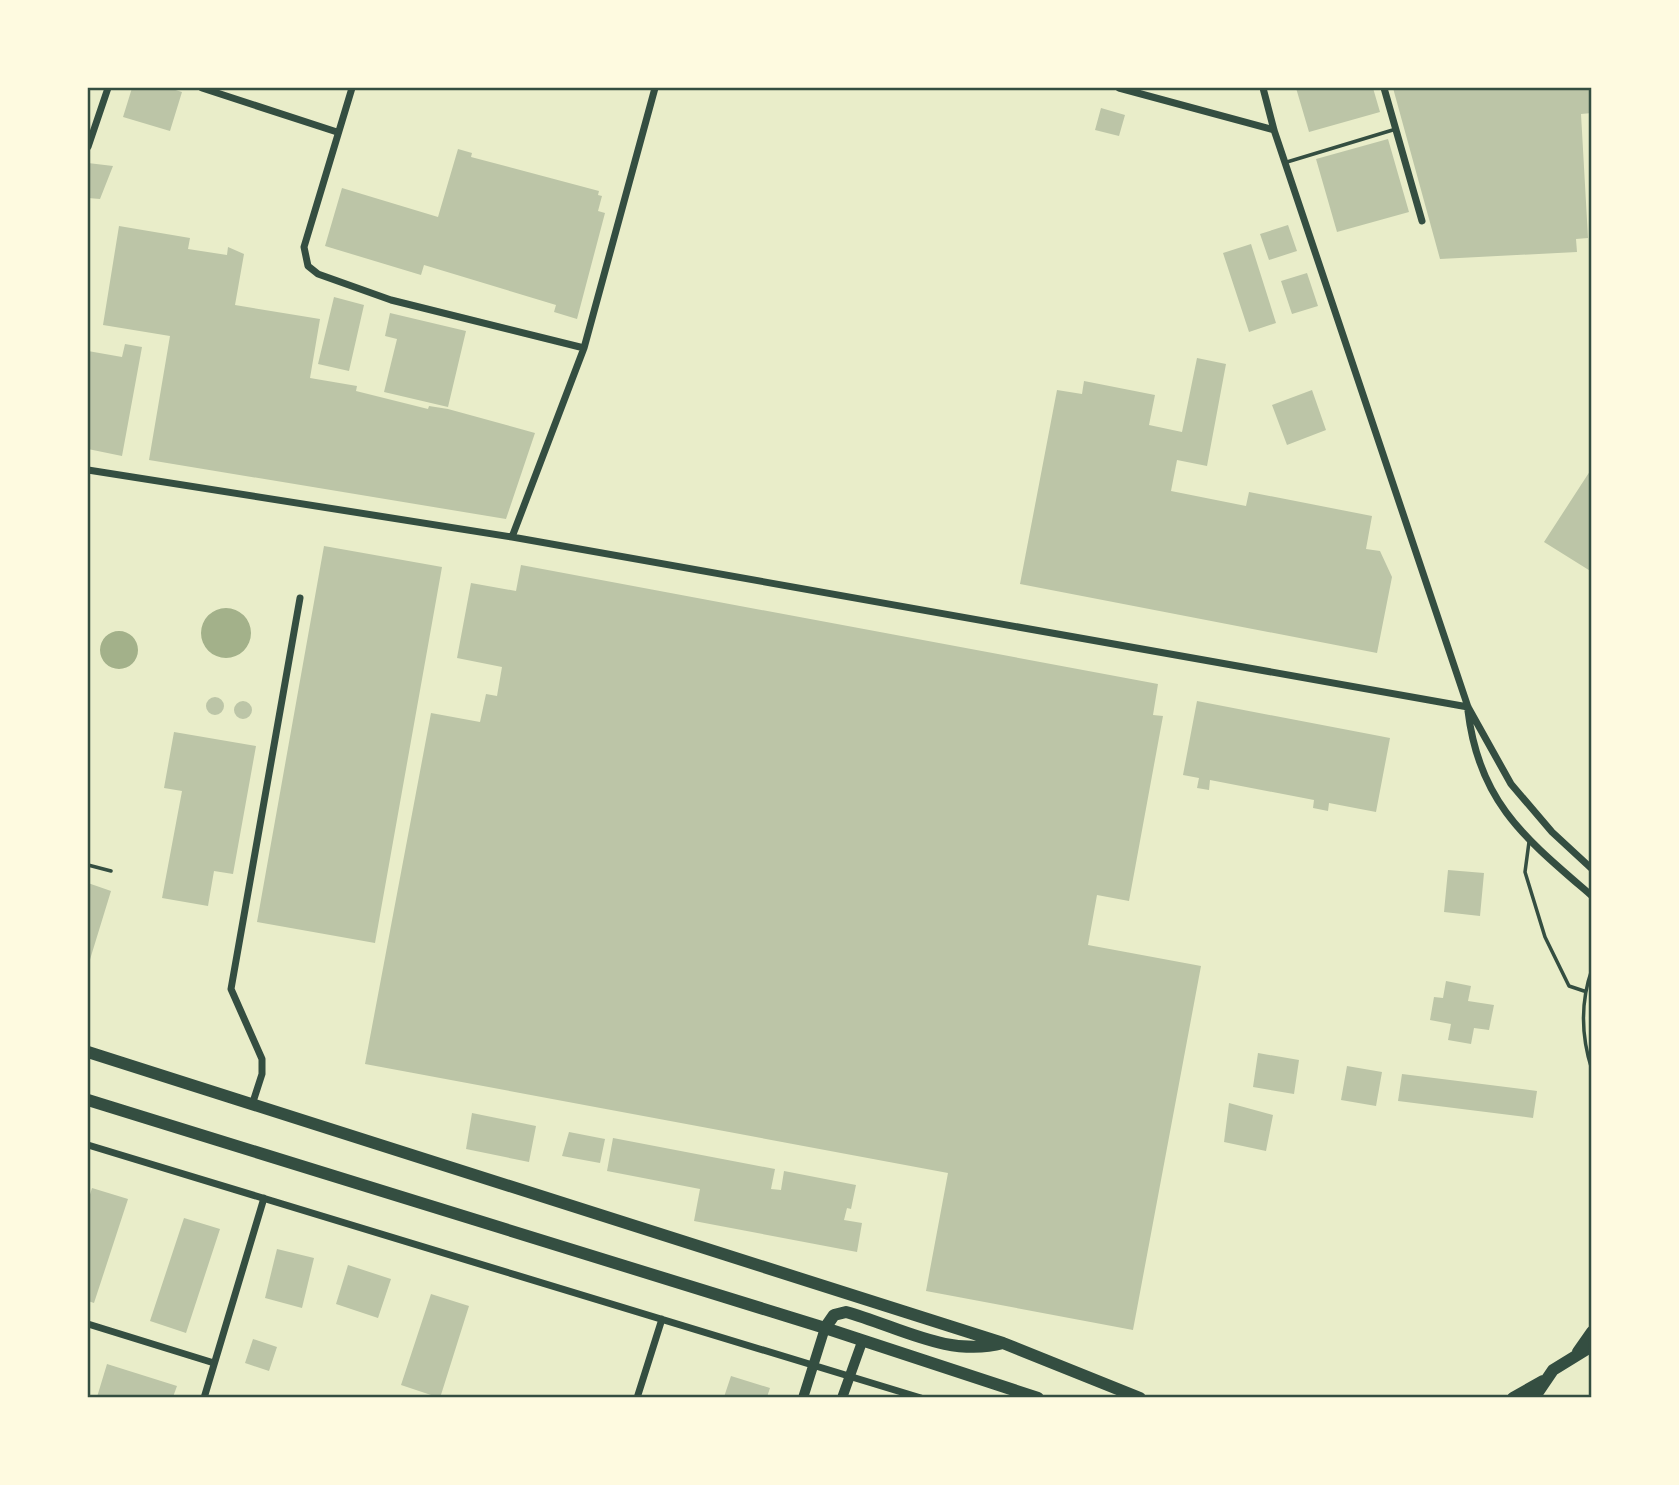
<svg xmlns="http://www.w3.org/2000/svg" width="1679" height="1485" viewBox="0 0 1679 1485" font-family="'Fira Sans Condensed',sans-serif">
<rect width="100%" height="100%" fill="#e9edc9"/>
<path fill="#a3b18a" d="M201 633a25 25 0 1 1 50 0a25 25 0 1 1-50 0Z
M100 650a19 19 0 1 1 38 0a19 19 0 1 1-38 0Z"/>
<path fill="#bcc5a7" d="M132 88H169L182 92 170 131 123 117Z
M1296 88H1373L1380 112 1309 132Z
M1393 88H1592V113L1581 114 1588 238 1576 239 1577 252 1440 259Z
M1101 108 1125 115 1119 136 1095 130Z
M1388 139 1409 212 1337 232 1316 159Z
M458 149 472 153 471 157 599 191 598 195 602 196 598 211 605 213 577 319 554 312 556 305 424 265 421 275 325 246 342 188 438 217Z
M88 163 113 166 100 199 88 198Z
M1288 225 1297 251 1269 260 1260 234Z
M119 226 190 238 188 249 227 255 228 247 244 254 235 305 320 319 310 378 357 386 356 391 428 409 429 406 448 409 535 433 506 519 149 460 170 336 103 325Z
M1251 244 1276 323 1249 332 1223 253Z
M1307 273 1318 306 1292 314 1281 281Z
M334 297 364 305 349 371 318 364Z
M390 313 466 331 448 407 384 392 397 339 385 336Z
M125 344 142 347 122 456 88 449V351L122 357Z
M1197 358 1226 364 1207 466 1177 460 1171 491 1246 506 1249 492 1372 516 1366 549 1380 551 1392 577 1377 653 1020 584 1057 390 1082 394 1084 381 1155 395 1149 425 1182 432Z
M1312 390 1326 430 1287 445 1272 405Z
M1592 468V572L1544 542Z
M324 546 442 567 375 943 257 922Z
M521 565 1158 684 1153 715 1163 716 1129 901 1097 895 1088 945 1201 966 1133 1330 926 1291 948 1173 365 1064 431 713 480 722 486 694 497 696 502 667 457 658 471 583 516 591Z
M206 706a9 9 0 1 1 18 0a9 9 0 1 1-18 0Z
M1197 701 1390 738 1376 812 1329 803 1328 811 1313 808 1314 800 1210 780 1209 790 1197 788 1199 778 1183 775Z
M234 710a9 9 0 1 1 18 0a9 9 0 1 1-18 0Z
M174 732 256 746 233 874 214 871 208 906 162 898 182 791 164 788Z
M1448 870 1484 873 1480 916 1444 912Z
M88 883 111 891 88 966Z
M1446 981 1471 986 1468 1001 1494 1005 1489 1030 1474 1028 1471 1044 1448 1040 1451 1024 1430 1020 1434 997 1443 998Z
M1258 1053 1299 1060 1294 1094 1253 1087Z
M1347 1066 1382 1072 1376 1106 1341 1100Z
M1402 1074 1537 1091 1533 1118 1398 1101Z
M1229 1103 1273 1115 1266 1151 1224 1142Z
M472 1113 536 1126 529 1162 466 1149Z
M569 1132 605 1139 600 1163 562 1156Z
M613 1138 775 1169 771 1189 781 1190 784 1171 856 1185 851 1209 847 1208 844 1220 862 1223 857 1252 694 1221 700 1189 607 1171Z
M92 1188 128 1199 94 1303 88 1301V1201Z
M184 1218 220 1229 186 1333 150 1321Z
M277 1249 314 1258 302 1308 265 1298Z
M348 1265 391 1279 378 1318 336 1304Z
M431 1294 469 1306 440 1398 401 1385Z
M253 1339 277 1347 269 1371 245 1363Z
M107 1364 177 1386 173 1397H97Z
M731 1376 770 1388 767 1397H724Z"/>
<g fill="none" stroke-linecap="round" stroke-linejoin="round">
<path stroke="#344e41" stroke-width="3.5" d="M1287 162 1396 129
M1529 842 1525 872 1545 937 1569 986 1584 991
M88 865 111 871
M1592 969C1580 1003 1581 1036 1592 1070"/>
<path stroke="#344e41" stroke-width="7" d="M202 88 337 132
M352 88 304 247 308 266 318 274 391 300 584 348
M1119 88 1274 130
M1263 88 1274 130 1468 707 1511 784 1552 832 1592 869
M1384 88 1422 221
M88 147 108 88
M88 470 512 537 1468 707
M512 537 584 348 655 88
M1468 711C1479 803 1526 839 1592 896
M252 1105 262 1074V1059L231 989 300 598
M88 1145 921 1398
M88 1324 214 1363
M204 1398 264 1198
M637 1398 662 1319"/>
<path stroke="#344e41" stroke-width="10" d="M803 1398 825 1328
M842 1398 862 1342"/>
<path stroke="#344e41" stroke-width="12" d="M88 1052 1003 1343 1140 1398
M88 1100 825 1328 1038 1398
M825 1328 834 1315 846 1312C897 1326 949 1358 1003 1343
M1578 1352 1592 1332
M1513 1398 1543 1381
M1534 1398 1553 1370 1592 1346"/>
</g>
<rect width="1679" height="1485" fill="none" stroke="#fefae0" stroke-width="178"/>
<rect x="89" y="89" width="1501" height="1307" fill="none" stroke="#344e41" stroke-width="2.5"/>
</svg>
